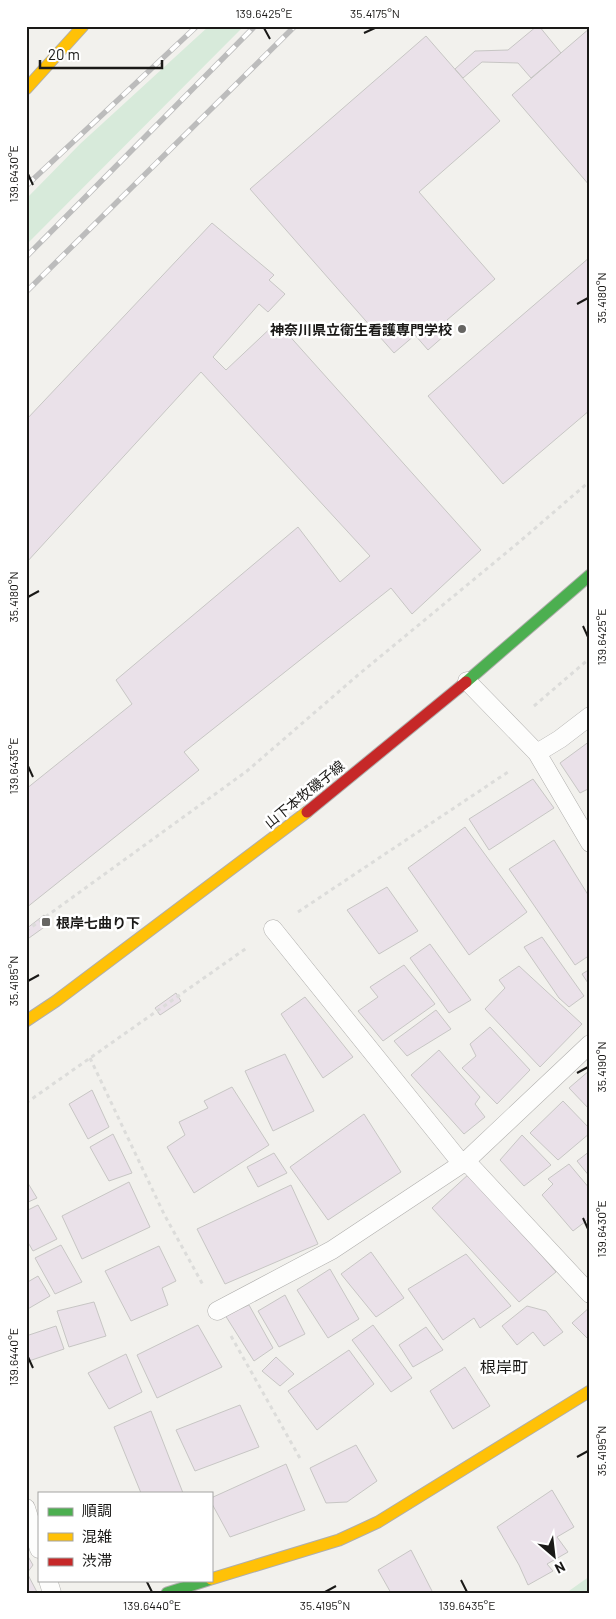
<svg xmlns="http://www.w3.org/2000/svg" width="616" height="1619" viewBox="0 0 616 1619" font-family="Barlow,'Noto Sans JP',sans-serif">
<rect width="100%" height="100%" fill="#f2f1ed"/>
<path fill="#d7eada" d="M209 26H244L26 245V199L80 144Z
M590 1576V1593H566Z"/>
<path fill="#eae1e9" stroke="#c7c6c4" d="M537 26H539L561 53 531 78 518 63 482 62 463 78 455 69 475 51 508 50Z
M590 28V186L512 95Z
M426 36 500 121 419 192 495 279 447 320 453 328 428 350 415 335 394 353 250 189Z
M212 223 274 275 269 280 285 294 268 312 259 304 213 357 226 370 277 322 481 550 412 614 391 588 184 752 199 770 26 908V789L132 704 116 680 298 527 340 582 370 556 201 372 26 563V420Z
M590 257V410L503 484 428 396Z
M590 741V788L580 793 560 763Z
M533 779 554 808 489 850 469 819Z
M465 827 527 912 469 955 408 868Z
M554 840 590 898V955L575 965 509 869Z
M387 887 418 931 379 954 347 910Z
M44 915 50 923 29 938 26 934V929Z
M542 937 584 996 569 1007 559 998 524 947Z
M430 944 471 1000 449 1013 410 958Z
M404 965 435 1004 383 1041 358 1011 378 997 370 987Z
M519 966 582 1024 540 1067 485 1009 505 988 499 980Z
M590 969V986L582 974Z
M176 993 181 1001 160 1015 155 1008Z
M305 997 353 1057 323 1078 281 1014Z
M436 1010 451 1029 407 1056 394 1041Z
M490 1027 530 1070 497 1104 462 1068 476 1056 470 1044Z
M439 1050 480 1097 475 1104 485 1117 464 1134 411 1075Z
M285 1054 314 1111 273 1131 245 1071Z
M590 1070V1110L569 1088Z
M232 1087 269 1145 194 1193 167 1147 185 1135 179 1122 208 1108 204 1101Z
M92 1090 109 1127 88 1139 69 1104Z
M563 1101 590 1129V1133L558 1160 530 1133Z
M364 1114 401 1172 328 1220 290 1167Z
M113 1134 132 1173 109 1181 90 1147Z
M522 1135 551 1165 524 1186 500 1160Z
M590 1151V1177L577 1161Z
M274 1153 287 1173 258 1187 247 1167Z
M569 1164 590 1189V1218L573 1231 542 1195 553 1184 548 1179Z
M470 1173 556 1272 519 1302 432 1208Z
M26 1180 37 1198 26 1203Z
M129 1182 150 1227 82 1259 62 1216Z
M291 1185 318 1244 225 1284 197 1229Z
M38 1205 57 1239 33 1251 26 1239V1211Z
M61 1245 82 1282 55 1294 35 1258Z
M159 1246 176 1281 162 1288 168 1305 131 1321 105 1271Z
M371 1252 404 1298 376 1317 341 1274Z
M466 1254 511 1306 480 1328 474 1318 443 1340 408 1289Z
M330 1269 359 1319 328 1338 297 1290Z
M38 1276 50 1296 26 1310V1283Z
M285 1295 305 1334 279 1347 258 1311Z
M94 1302 106 1336 69 1347 57 1311Z
M249 1305 273 1348 254 1361 225 1315Z
M527 1306 546 1311 563 1332 544 1346 533 1332 517 1345 502 1326Z
M590 1307V1341L572 1323Z
M198 1325 222 1367 157 1398 137 1355Z
M373 1325 412 1378 391 1392 352 1340Z
M56 1326 64 1349 26 1362V1336Z
M426 1327 443 1350 413 1367 399 1345Z
M349 1350 374 1384 317 1430 288 1391Z
M126 1354 142 1392 109 1409 88 1373Z
M276 1357 294 1374 280 1386 262 1371Z
M465 1367 490 1406 453 1429 430 1391Z
M240 1405 259 1447 195 1471 176 1430Z
M151 1411 183 1493H141L114 1427Z
M356 1445 377 1481 347 1502 326 1503 310 1468Z
M286 1464 305 1510 230 1537 211 1502V1498Z
M552 1490 574 1527 557 1537 568 1552 547 1564 553 1571 528 1585 519 1565 497 1527Z
M411 1550 433 1593H391L378 1570Z
M26 1553 33 1565 27 1573 37 1592 35 1593H26Z"/>
<g fill="none" stroke-linecap="round" stroke-linejoin="round">
<g stroke="#afaeac" stroke-width="19">
<path id="lane" d="M467 681 537 753 590 843
M537 753 560 739 590 716
M273 929 458 1159 466 1161 590 1294
M217 1311 332 1250 466 1161 590 1044
M26 1508 39 1549
M48 1580 52 1593"/>
</g>
<g stroke="#afaeac" stroke-width="13">
<path id="fast" d="M466 682 590 575
M167 1593 208 1580"/>
</g>
<g stroke="#afaeac" stroke-width="13">
<path id="slow" d="M26 89 83 26
M26 1021 56 1001 307 812
M211 1579 339 1540 378 1522 590 1391"/>
</g>
<g stroke="#afaeac" stroke-width="13">
<path id="jam" d="M307 812 466 682"/>
</g>
<path stroke="#dcdcda" stroke-width="3" stroke-dasharray="4 4" stroke-linecap="butt" d="M534 706 590 658
M298 912 511 770
M26 931 247 771 358 675 518 543 590 481
M90 1058 164 1214 203 1285
M26 1103 248 947
M231 1336 301 1460"/>
<use href="#lane" stroke="#fdfdfc" stroke-width="18"/>
<use href="#fast" stroke="#4caf50" stroke-width="11"/>
<use href="#slow" stroke="#ffc107" stroke-width="11"/>
<use href="#jam" stroke="#c62828" stroke-width="11"/>
<g stroke="#bcbcbc" stroke-width="5.5">
<path id="rail" d="M26 186 197 26
M26 257 255 26
M26 292 295 26"/>
</g>
<use href="#rail" stroke="#fff" stroke-width="4" stroke-dasharray="11" stroke-linecap="butt"/>
</g>
<path fill="none" stroke="#1a1917" stroke-width="2" d="M264 28 270 39M364 33 375 28M28 174 33 185M577 304 588 298M28 597 39 591M583 626 588 637M28 766 33 777M28 981 39 975M577 1073 588 1067M583 1218 588 1229M28 1357 33 1368M577 1457 588 1451M146 1580 152 1592M461 1580 467 1592M325 1592 336 1586"/>
<g fill="#666562" stroke="#fff" stroke-width="2">
<circle cx="462" cy="329" r="5"/>
<rect x="41" y="917" width="10" height="10" rx="2.5"/>
</g>
<g text-anchor="middle" dominant-baseline="central" stroke-width="5" stroke-linejoin="round" paint-order="stroke">
<g font-size="14" font-weight="bold" fill="#1a1917" stroke="#fff" text-anchor="end">
<text x="452" y="329">神奈川県立衛生看護専門学校</text>
<text x="56" y="922" text-anchor="start">根岸七曲り下</text>
</g>
<g font-size="14" fill="#1a1917" stroke="#fff">
<text transform="translate(304 794) rotate(-39)">山下本牧磯子線</text>
</g>
<g font-size="16" fill="#1a1917" stroke="#fff">
<text x="504" y="1366">根岸町</text>
</g>
</g>
<rect width="616" height="1619" fill="none" stroke="#ffffff" stroke-width="55"/>
<rect x="38" y="1492" width="175" height="90" fill="#ffffff" stroke="#a3a3a2"/>
<rect x="48" y="1508" width="25" height="8" fill="#4caf50" stroke="#a3a3a2"/>
<text x="82" y="1516" font-size="15" fill="#1a1917">順調</text>
<rect x="48" y="1533" width="25" height="8" fill="#ffc107" stroke="#a3a3a2"/>
<text x="82" y="1542" font-size="15" fill="#1a1917">混雑</text>
<rect x="48" y="1558" width="25" height="8" fill="#c62828" stroke="#a3a3a2"/>
<text x="82" y="1566" font-size="15" fill="#1a1917">渋滞</text>
<g transform="translate(554 1556) rotate(152)" stroke="#ffffff" stroke-width="4" paint-order="stroke">
<path d="M0-4L9 19L0 12L-9 19Z" fill="#1a1917"/>
<text y="-8" font-size="14" font-weight="bold" text-anchor="middle" fill="#1a1917">N</text>
</g>
<path d="M40 60v8h122v-8" fill="none" stroke="#1a1917" stroke-width="2.5"/>
<text x="48" y="60" font-size="15" fill="#1a1917" stroke="#ffffff" stroke-width="4" paint-order="stroke">20 m</text>
<rect x="28" y="28" width="560" height="1564" fill="none" stroke="#1a1917" stroke-width="2"/>
<g font-size="12" text-anchor="middle" fill="#1a1917">
<text x="264" y="18">139.6425°E</text>
<text x="375" y="18">35.4175°N</text>
<text transform="translate(14 174) rotate(-90)" y="4">139.6430°E</text>
<text transform="translate(602 298) rotate(-90)" y="4">35.4180°N</text>
<text transform="translate(14 597) rotate(-90)" y="4">35.4180°N</text>
<text transform="translate(602 637) rotate(-90)" y="4">139.6425°E</text>
<text transform="translate(14 766) rotate(-90)" y="4">139.6435°E</text>
<text transform="translate(14 981) rotate(-90)" y="4">35.4185°N</text>
<text transform="translate(602 1067) rotate(-90)" y="4">35.4190°N</text>
<text transform="translate(602 1229) rotate(-90)" y="4">139.6430°E</text>
<text transform="translate(14 1357) rotate(-90)" y="4">139.6440°E</text>
<text transform="translate(602 1451) rotate(-90)" y="4">35.4195°N</text>
<text x="152" y="1610">139.6440°E</text>
<text x="325" y="1610">35.4195°N</text>
<text x="467" y="1610">139.6435°E</text>
</g>
</svg>
